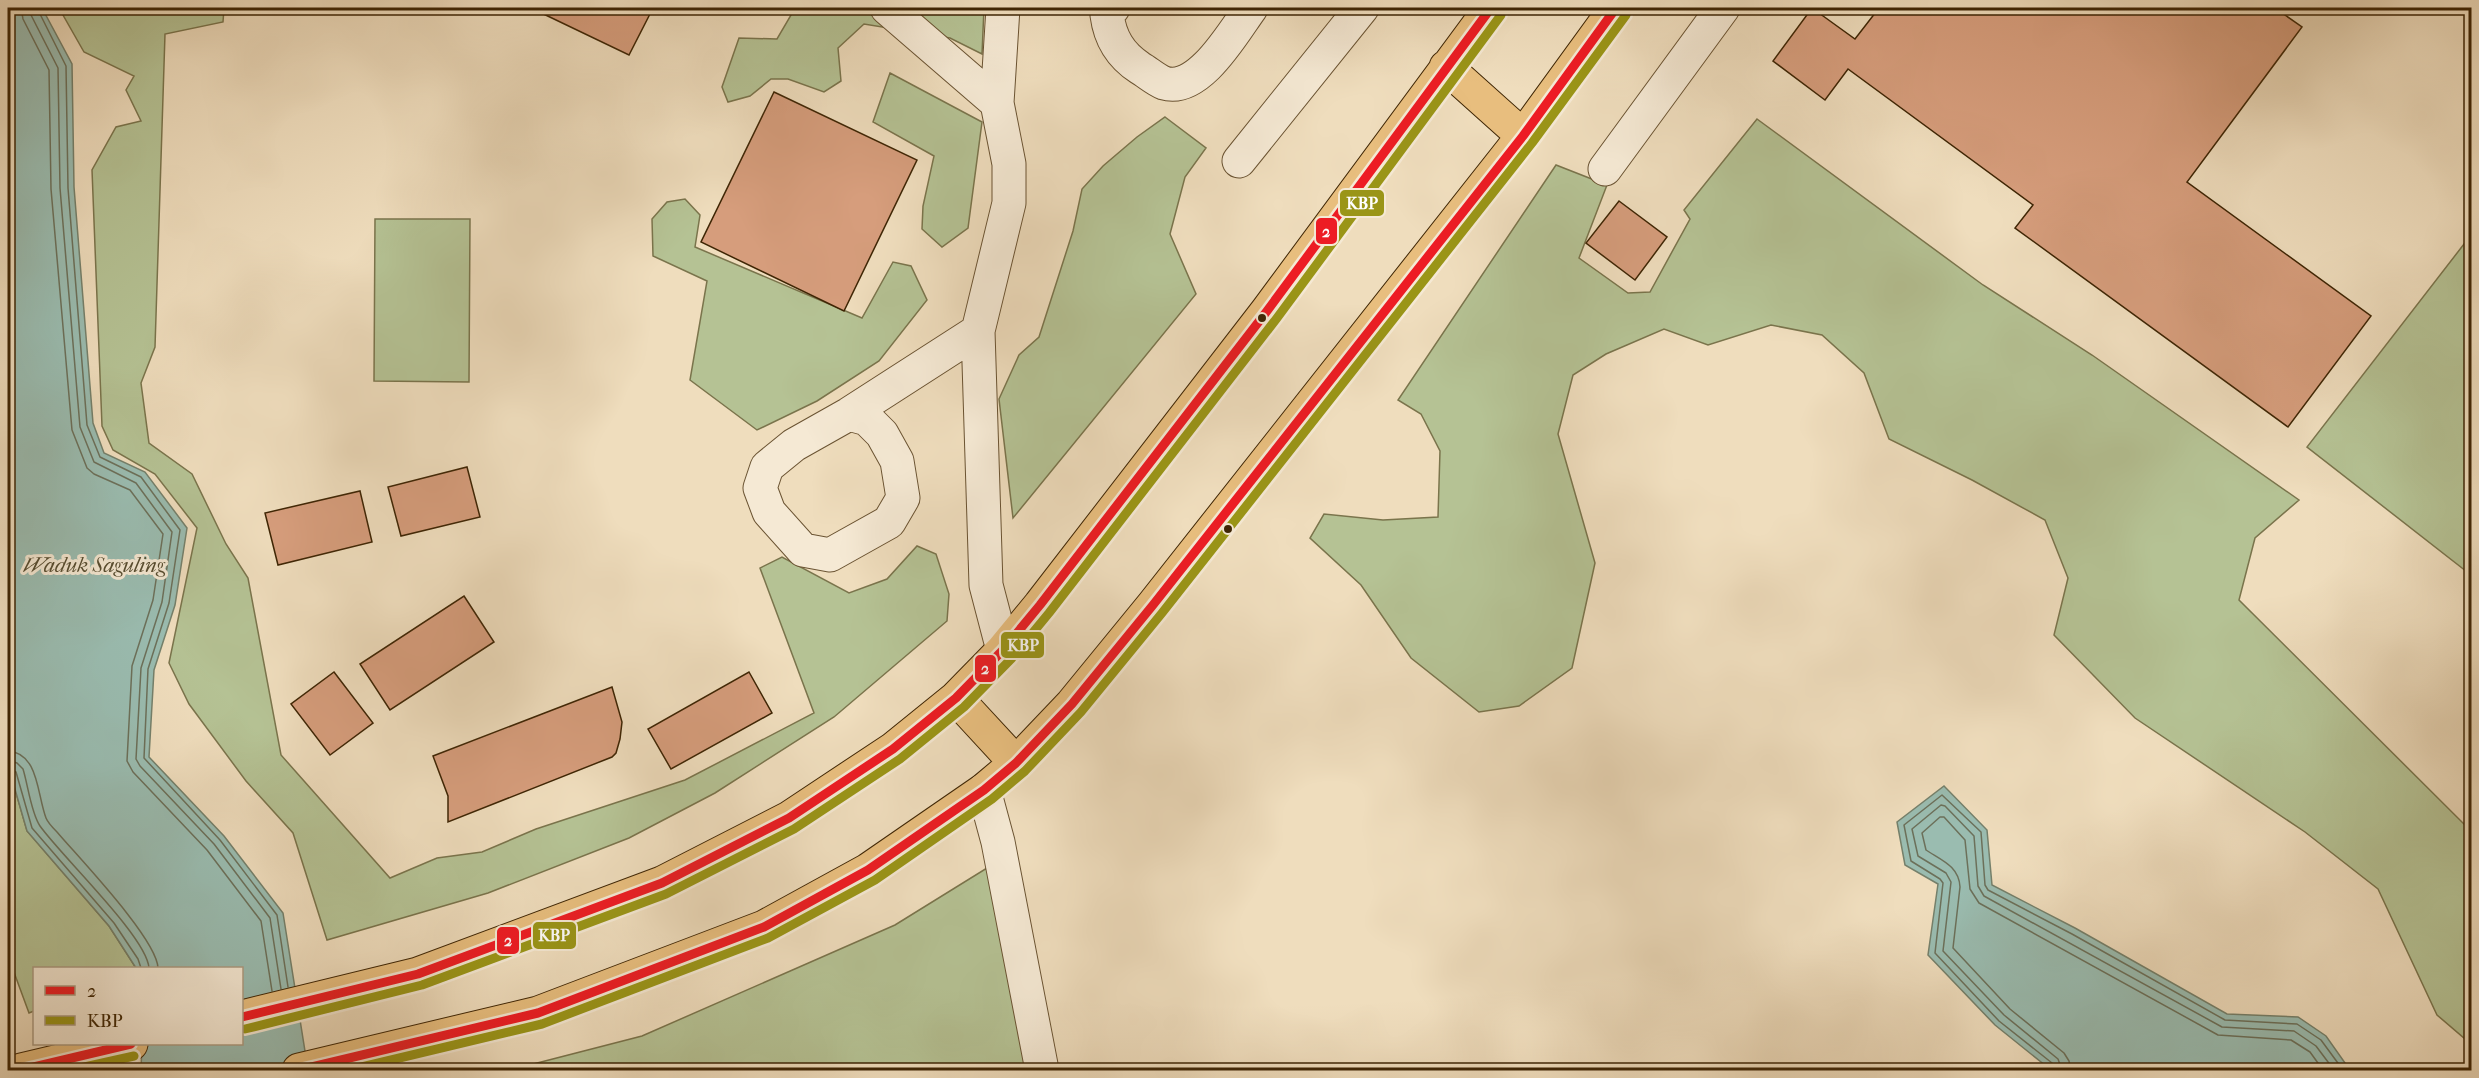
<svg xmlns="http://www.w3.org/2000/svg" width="2479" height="1078" viewBox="0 0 2479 1078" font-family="'IM FELL French Canon',serif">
<rect width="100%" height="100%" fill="#efddbd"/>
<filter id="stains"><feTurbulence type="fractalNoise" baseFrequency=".00333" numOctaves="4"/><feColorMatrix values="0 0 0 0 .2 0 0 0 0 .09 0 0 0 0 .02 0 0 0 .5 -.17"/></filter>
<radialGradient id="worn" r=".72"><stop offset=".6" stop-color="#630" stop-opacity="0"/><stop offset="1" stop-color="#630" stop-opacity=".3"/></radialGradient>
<path fill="#b5c294" stroke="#7a744c" stroke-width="1.5" d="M59 8H224L223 22 165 34 155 347 141 383 149 443 192 474 226 544 248 578 281 755 390 878 437 858 482 852 536 829 685 780 814 713 760 568 782 557 849 593 887 579 917 546 936 554 949 594 947 621 834 717 715 793 629 838 488 893 327 940 293 833 246 781 189 704 169 663 197 528 155 474 113 450 102 426 92 170 116 127 141 121 126 90 134 76 84 52Z
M793 8H984L982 54 950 38 864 24 838 48 841 81 824 92 788 79H771L750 96 728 102 722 87 739 38 777 39 794 10Z
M890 73 982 122 968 228 942 247 922 229 923 206 934 156 873 122Z
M1165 117 1206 148 1185 177 1170 234 1196 294 1013 518 999 399 1019 355 1039 337 1073 231 1082 189 1103 166 1137 137Z
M1757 119 1983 285 2092 355 2299 500 2255 538 2239 600 2471 831V1044L2437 1015 2378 889 2305 832 2135 718 2054 635 2068 578 2045 520 1972 480 1889 439 1864 373 1822 335 1771 325 1708 345 1664 329 1606 354 1573 375 1558 434 1595 563 1572 668 1519 706 1479 712 1411 658 1361 585 1310 538 1324 514 1383 520 1438 517 1440 451 1421 414 1398 400 1556 165 1607 185 1579 258 1628 293 1650 292 1690 219 1684 210Z
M685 199 700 215 695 247 862 318 893 262 911 266 927 300 879 361 817 401 757 430 690 380 707 281 653 256 652 219 667 202Z
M375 219H470L469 382 374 381Z
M2471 235V575L2307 447Z
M8 765 27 831 109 926 136 968H34V1011L29 1013 8 956Z
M987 868 1026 1070H510L642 1036 895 925Z"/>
<path fill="#9abcb0" stroke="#75806b" stroke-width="1.5" d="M8 8H42L72 64 74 187 93 423 104 453 145 472 187 528 175 605 154 670 149 757 224 836 283 913 308 1070H141L142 1044H242V968H136L109 926 27 831 8 765V549L11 544 8 541Z
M1944 786 1987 830 1992 885 2075 928 2227 1014 2298 1017 2326 1036 2350 1070H2051L1995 1025 1928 955 1938 884 1905 865 1897 822Z"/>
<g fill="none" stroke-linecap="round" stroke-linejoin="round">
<path stroke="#6c705a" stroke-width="1.5" d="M21 8 23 19 49 70 51 189 72 430 87 468 94 474 130 490 163 534 153 600 132 666 127 761 133 772 207 850 261 921 272 991
M30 8 31 15 58 68 60 188 80 427 94 462 136 483 172 532 162 602 141 668 136 759 140 766 214 844 270 918 281 989
M37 8 66 66 68 188 87 425 100 457 141 477 180 530 169 603 148 669 144 758 220 840 277 915 288 987
M8 751C39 753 37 795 46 818 48 823 53 828 57 832 79 858 157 939 158 968
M8 760 17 763 23 769C28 785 31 813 40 826 62 857 147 937 149 968
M8 768 16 772 32 828 114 923 138 959 141 968
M2054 1070 2052 1063 1999 1021 1935 953 1943 883 1940 879 1911 861 1904 825 1942 795 1981 832 1985 885 1988 890 2072 934 2225 1020 2297 1024 2321 1040 2343 1070
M2062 1070 2058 1059 2004 1015 1943 951 1951 882 1946 873 1918 856 1912 829 1941 805 1945 806 1974 836 1978 886 1984 896 2222 1027 2294 1031 2316 1046 2334 1070
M2071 1070 2069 1061 2064 1053 2010 1009 1953 948 1960 887C1959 866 1941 860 1926 850L1922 833 1940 817H1944L1965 840 1970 889 1979 903 2218 1035 2291 1040 2310 1052 2323 1070"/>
</g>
<path fill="#d69d7c" stroke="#3e2504" stroke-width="1.5" d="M531 8H653L629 55Z
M1812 8 1855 39 1879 8H2275L2302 27 2187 182 2371 316 2288 427 2015 228 2033 205 1848 69 1825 100 1773 61Z
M774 92 917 160 844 311 701 242Z
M1619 201 1667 237 1635 280 1586 243Z
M467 467 480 517 401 536 388 487Z
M360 491 372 542 278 565 265 513Z
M464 596 494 642 390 710 360 664Z
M334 672 373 723 330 755 291 704Z
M749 672 772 713 671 769 648 729Z
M612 687 622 722 620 739 616 753 612 757 448 822V796L433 756Z"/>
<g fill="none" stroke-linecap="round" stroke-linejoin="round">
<g stroke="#6a5332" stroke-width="35">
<path id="minor" d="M887 8 997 103
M1113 8 1107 15C1110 38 1120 55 1140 68 1147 72 1156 80 1164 83 1199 94 1234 31 1251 8
M1239 161 1362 8
M1605 169 1723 8
M849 414 867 419 882 434 897 461 903 498 889 522 830 555 803 550 769 512 760 488 767 467 794 445 849 414 978 331
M1003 650 986 585 978 331 1009 203V164L997 103 1003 8
M984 790 998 842 1042 1070"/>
</g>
<g stroke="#3e2504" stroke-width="35">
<path id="major" d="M1446 67 1523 136
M956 698 1016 763
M242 1017 418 974 662 883 789 818 893 749 956 698 1003 650 1040 605 1267 311 1491 8
M21 1070 131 1044
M299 1070 538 1013 764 927 868 870 984 790 1016 763 1072 704 1153 605 1523 136 1616 8"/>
</g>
<use href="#minor" stroke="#f5e9d4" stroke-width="33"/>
<use href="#major" stroke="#e8be7e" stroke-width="33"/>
<g stroke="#f5e9d4" stroke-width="14">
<path id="bus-1" d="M242 1017 418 974 662 883 789 818 893 749 956 698 1003 650 1040 605 1267 311 1491 8
M21 1070 131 1044
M299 1070 538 1013 764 927 868 870 984 790 1016 763 1072 704 1153 605 1523 136 1616 8"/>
</g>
<g stroke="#f5e9d4" stroke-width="14">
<path id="bus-2" d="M245 1029 422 985 666 894 794 829 900 759 964 707 1012 658 1049 613 1277 318 1501 15
M71 1070 134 1056
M349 1070 542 1024 768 938 875 880 992 799 1025 771 1081 712 1162 613 1532 143 1626 15"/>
</g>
<use href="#bus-1" stroke="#ed1c24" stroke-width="9"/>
<use href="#bus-2" stroke="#9a9517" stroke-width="9"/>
</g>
<g fill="#3e2504" stroke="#f5e9d4" stroke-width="2">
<circle cx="1262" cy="318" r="5"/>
<circle cx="1228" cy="529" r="5"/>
</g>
<g text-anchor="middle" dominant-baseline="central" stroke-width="6" stroke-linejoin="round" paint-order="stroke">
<g font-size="21" font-style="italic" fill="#554b2f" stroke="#f5e9d4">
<text x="94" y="565">Waduk Saguling</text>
</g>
</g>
<g stroke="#f5e9d4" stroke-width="2">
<rect x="1339" y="189" width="46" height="28" rx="6" fill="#9a9517"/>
<rect x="1315" y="217" width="23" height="28" rx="6" fill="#ed1c24"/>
<rect x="1000" y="631" width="45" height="28" rx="6" fill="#9a9517"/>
<rect x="974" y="654" width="23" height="29" rx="6" fill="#ed1c24"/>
<rect x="532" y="921" width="45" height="29" rx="6" fill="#9a9517"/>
<rect x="496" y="926" width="24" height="29" rx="6" fill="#ed1c24"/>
</g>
<g font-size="16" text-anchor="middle" font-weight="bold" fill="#fff">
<text x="1362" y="209">KBP</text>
<text x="1326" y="237">2</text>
<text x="1023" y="651">KBP</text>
<text x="985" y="674">2</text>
<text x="554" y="941">KBP</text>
<text x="508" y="946">2</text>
</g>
<rect width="2479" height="1078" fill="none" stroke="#efddbd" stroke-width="30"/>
<rect x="9" y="9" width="2461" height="1060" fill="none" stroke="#3e2504" stroke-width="3"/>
<rect x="15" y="15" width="2449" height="1048" fill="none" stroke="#3e2504" stroke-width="1.5"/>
<rect x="33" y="967" width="210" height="78" fill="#f5e9d4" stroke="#ac9b81" stroke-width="1.5"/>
<rect x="45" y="986" width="30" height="9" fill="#ed1c24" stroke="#ac9b81" stroke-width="1.5"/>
<text x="87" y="997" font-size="18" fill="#3e2504">2</text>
<rect x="45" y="1016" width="30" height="9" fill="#9a9517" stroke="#ac9b81" stroke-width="1.5"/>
<text x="87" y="1027" font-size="18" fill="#3e2504">KBP</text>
<rect width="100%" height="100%" filter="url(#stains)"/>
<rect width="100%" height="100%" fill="url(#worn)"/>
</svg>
